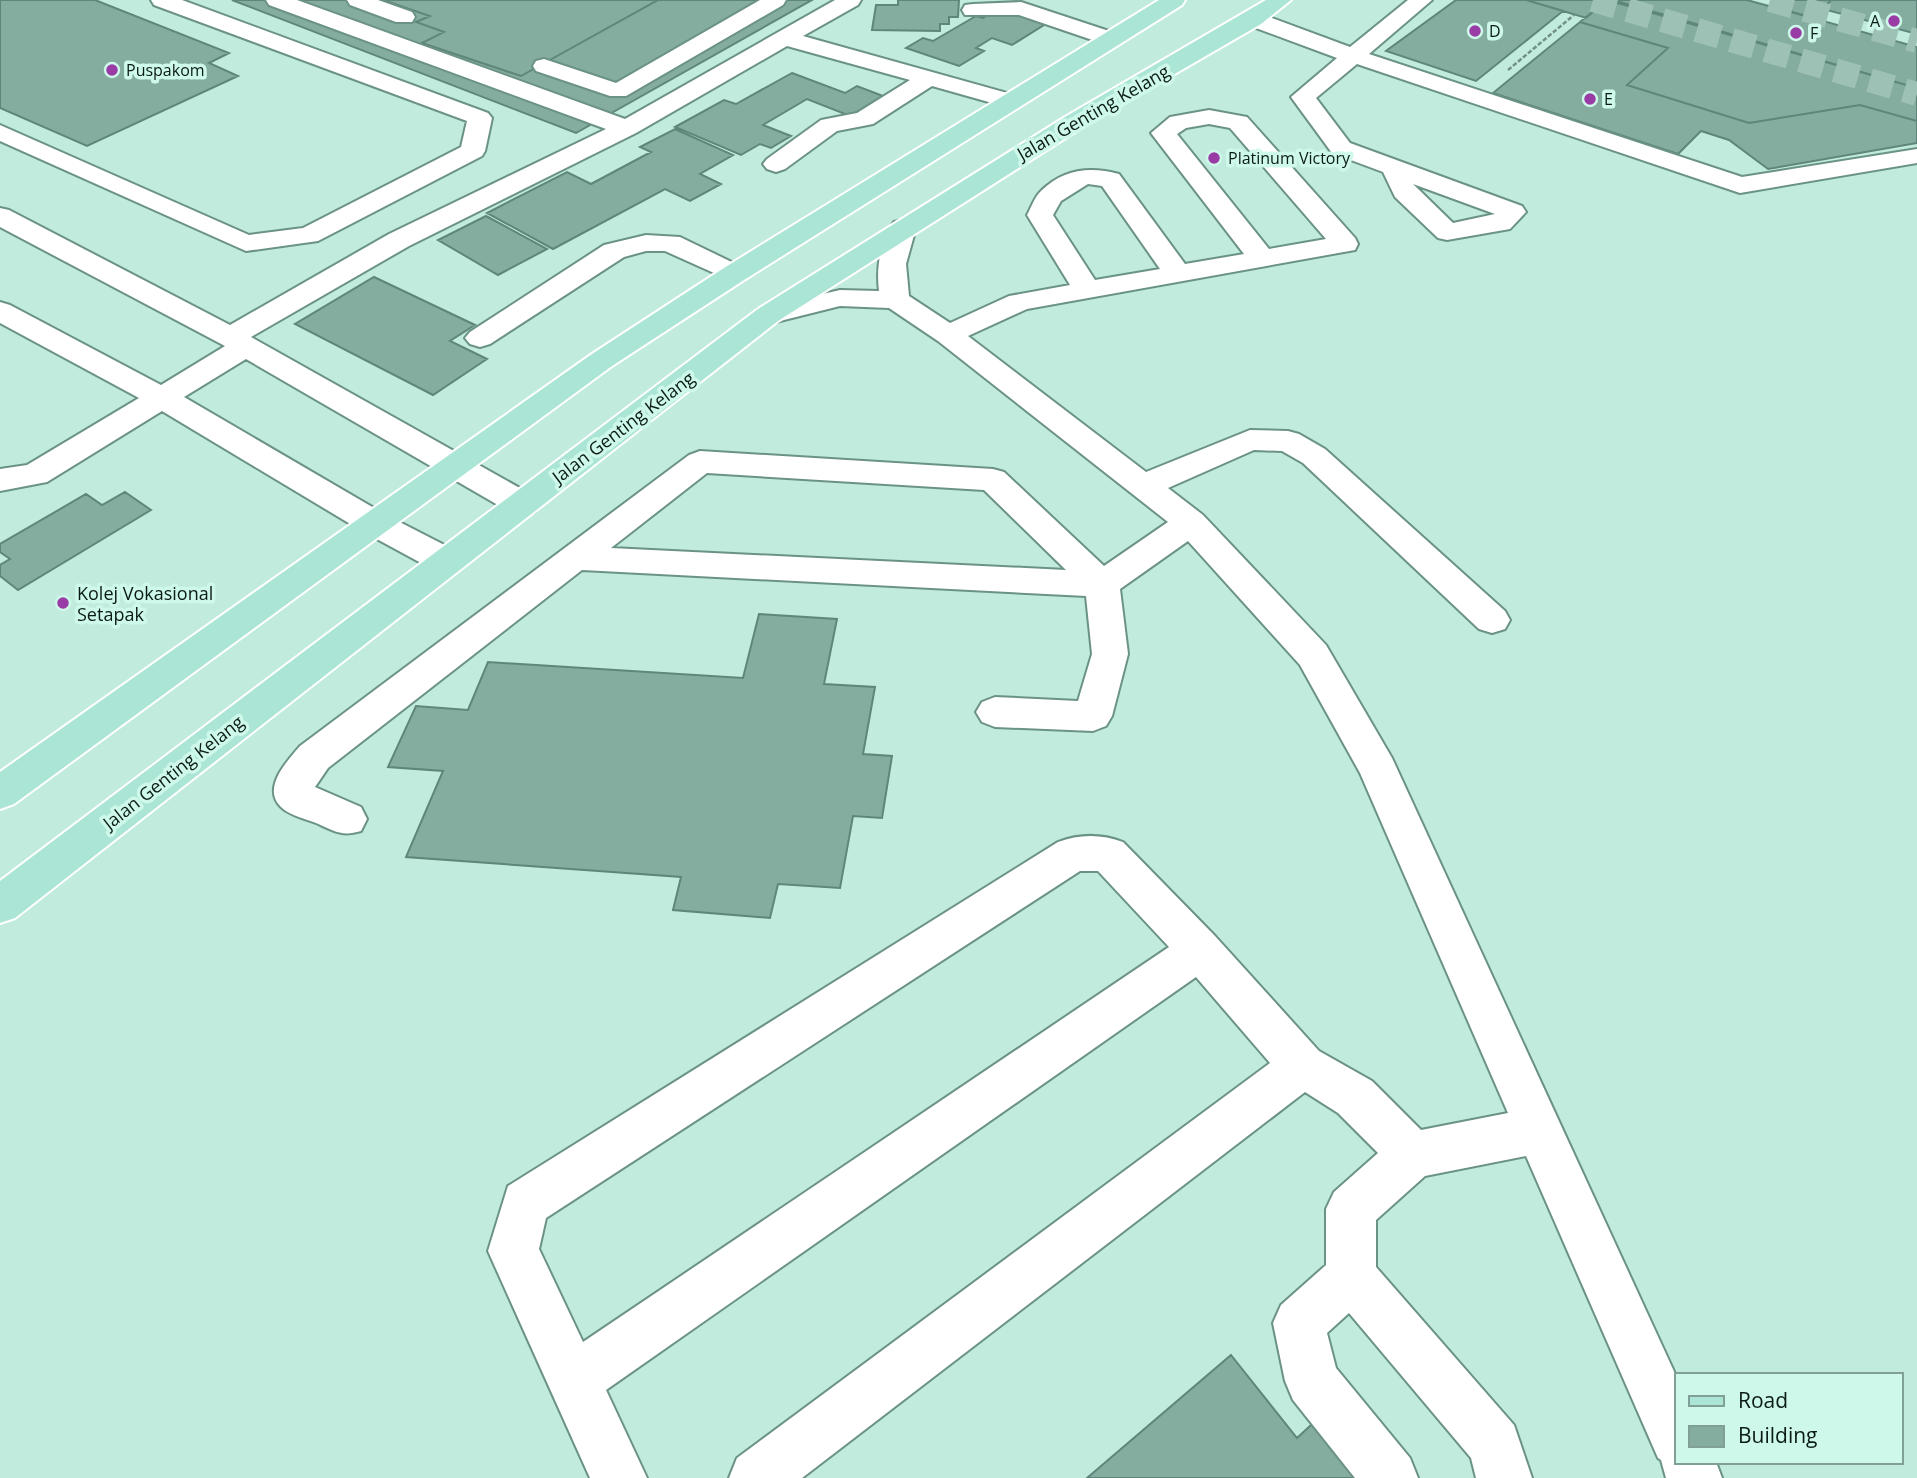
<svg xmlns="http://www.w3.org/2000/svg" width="1917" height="1478" viewBox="0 0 1917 1478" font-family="'Open Sans',sans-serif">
<rect width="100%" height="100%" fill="#c1ebdd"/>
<path fill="#84ac9f" stroke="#5f867a" stroke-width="2" d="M0 0H95L229 53 209 63 238 76 87 146 0 108Z
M232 0H812L576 133Z
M383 0H658L521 76 422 43 444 32 416 22 430 16Z
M898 0H959L958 17H949V24H940V31L872 30 876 5H898Z
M1456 0H1526L1563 11 1476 81 1386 51Z
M1526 0H1607L1586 18Z
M1607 0 1917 88V121L1860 105 1749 123 1627 85 1668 48 1580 22Z
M1613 0H1747L1917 47V88Z
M1782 0H1831L1814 18 1774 7Z
M1831 0H1917V34L1823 9Z
M998 9 1052 20 1012 45 992 38 976 48 984 51 959 66 906 48 923 38 933 41 976 16 983 18Z
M1580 22 1668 48 1627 85 1749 123 1860 105 1917 121V143L1768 169 1729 140 1701 131 1678 154 1493 93Z
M792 73 845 93 857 86 883 96 850 116 807 99 763 125 791 136 771 148 760 144 741 155 675 127 724 100 736 104Z
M675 129 733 155 700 174 721 184 690 201 665 189 553 249 487 213 567 172 591 184 651 152 640 147Z
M486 216 547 249 498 275 438 240Z
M374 277 475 325 450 341 487 359 433 395 295 324Z
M125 492 151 510 18 590 0 576V565L10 559 0 552V544L86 494 102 505Z
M759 614 837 619 824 684 875 687 863 754 892 756 882 818 853 816 840 888 778 884 770 918 673 910 681 877 406 857 443 771 388 767 416 706 468 710 488 662 743 678Z
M1231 1355 1297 1438 1324 1413 1376 1478H1087Z"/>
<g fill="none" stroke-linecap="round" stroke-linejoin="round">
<path stroke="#9dc1b5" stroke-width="24" stroke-dasharray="24 12" stroke-linecap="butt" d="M1593 0 1917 94
M1770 0 1917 41"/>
<g stroke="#6b9286" stroke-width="4">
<path id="minor" d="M151 0H182L488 113 492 118 485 151 482 156 318 241 246 251 0 141V125L249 235 303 228 461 147 467 121 154 5Z
M266 0H297L625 119 835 0H861L858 5 803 36 1018 96 1022 101 1018 106 1010 108 932 86 873 124 837 131 785 169 776 172 767 169 763 164 767 159 821 120 857 113 910 80 787 46 636 133 409 246 251 337 534 496 539 504 534 512 522 515 510 512 246 359 184 397 386 515 458 552 463 561 458 570 446 573 434 570 362 531 162 411 47 482 0 491V469L27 465 139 398 0 323V302L10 305 161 385 225 346 0 227V208L9 210 230 325 389 234 606 129 269 5Z
M347 0H378L412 12 415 17 412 22H396L350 5Z
M760 0H786L783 5 626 96H610L536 71 533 66 536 61 544 59 616 83Z
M1408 0H1432L1369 54 1742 177 1917 149V163L1740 193 1357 64 1316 98 1350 143 1522 206 1526 212 1510 229 1447 240 1438 238 1395 197 1383 172 1332 153 1291 97 1337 58 1245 24 1242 19 1245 14H1261L1350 47ZM1413 184 1495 214 1453 223Z
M1021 2 1118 34 1121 39 1118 44 1110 46 1019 15H965L962 10 965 5 973 4Z
M1209 110 1247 117 1355 238 1358 244 1355 250 1027 309 968 336 1146 472 1250 430 1288 431 1299 434 1325 449 1505 611 1510 620 1505 629 1492 633 1479 629 1303 463 1282 451 1254 450 1168 488 1203 515 1326 645 1392 758 1677 1378V1462H1716L1722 1478H1666L1661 1460 1658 1458 1526 1156 1425 1176 1376 1220V1267L1514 1425 1532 1478H1476L1471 1458 1349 1313 1327 1333 1336 1368 1410 1458 1418 1478H1355L1293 1400 1285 1381 1273 1323 1281 1305 1326 1265V1209L1334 1192 1378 1153 1338 1113 1305 1092 802 1478H729L737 1458 1270 1063 1196 977 606 1390 647 1478H590L488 1251 508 1186 1058 842C1079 834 1102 834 1123 842L1215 936 1319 1051 1372 1081 1421 1130 1508 1113 1360 773 1300 665 1188 541 1120 589 1128 654 1112 716 1106 726 1093 731 995 727 982 722 976 712 982 702 995 697 1078 701 1092 654 1086 596 582 570 328 768 315 787 361 807 367 819 361 831C342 837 334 831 316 823 306 819 288 815 281 807 261 788 288 760 300 746L689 455 700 451 993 469 1004 472 1104 566 1168 522 938 341 889 308 840 306 768 324 758 321 754 315 758 309 840 290 879 291C876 268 880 242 894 222L903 220 912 222 916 228 906 264 909 296 950 323 1009 296 1070 285 1027 215C1031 208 1035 196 1041 191 1063 169 1090 166 1119 174L1185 264 1244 254 1151 133 1170 117ZM1209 124 1230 128 1326 239 1269 249 1177 134 1186 128ZM1088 184 1102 186 1160 269 1095 280 1053 215 1061 201ZM707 473 984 490 1066 570 611 548ZM1080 871H1098L1169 947 583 1342 539 1249 546 1218Z
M646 235 680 237 744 268 748 274 744 280 734 282 665 251H646L624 257 490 344 480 347 470 344 465 338 470 332 604 245Z"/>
</g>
<g stroke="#fff" stroke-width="4">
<path id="major" d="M1159 0H1185L1182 5 744 280 612 366 14 804 0 809V772L592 354 724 268Z
M1266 0H1291L1261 24 1083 127 778 321 15 918 0 923V881L758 309 1065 117Z"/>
</g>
<path stroke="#729186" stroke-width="2.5" stroke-dasharray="4.5 2" stroke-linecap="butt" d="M1508 70 1574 15"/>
<use href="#minor" fill="#fff" fill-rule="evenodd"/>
<use href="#major" fill="#abe5d5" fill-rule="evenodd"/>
</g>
<g fill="#9a3ca5" stroke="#cef8ea" stroke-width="2.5">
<circle cx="1894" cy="21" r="7"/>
<circle cx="1475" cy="31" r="7"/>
<circle cx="1796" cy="33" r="7"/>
<circle cx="112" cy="70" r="7"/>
<circle cx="1590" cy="99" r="7"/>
<circle cx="1214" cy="158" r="7"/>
<circle cx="63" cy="603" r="7"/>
</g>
<g text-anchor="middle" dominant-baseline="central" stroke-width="7" stroke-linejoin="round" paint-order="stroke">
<g font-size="16" fill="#0b1b16" stroke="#cef8ea" text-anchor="start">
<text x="1880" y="21" text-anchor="end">A</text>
<text x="1489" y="31">D</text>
<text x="1810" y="33">F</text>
<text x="126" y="70">Puspakom</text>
<text x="1604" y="99">E</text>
<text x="1228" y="158">Platinum Victory</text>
</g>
<g font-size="18" fill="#0b1b16" stroke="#cef8ea">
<text transform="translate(1093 112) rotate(-30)">Jalan Genting Kelang</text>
<text transform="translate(623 427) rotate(-37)">Jalan Genting Kelang</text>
<text transform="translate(173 772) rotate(-38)">Jalan Genting Kelang</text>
</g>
<g font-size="18" fill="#0b1b16" stroke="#cef8ea" text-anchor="start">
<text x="77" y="593">Kolej Vokasional<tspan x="77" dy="21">Setapak</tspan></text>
</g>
</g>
<rect x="1675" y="1373" width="228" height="91" fill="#cef8ea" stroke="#80a095" stroke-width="2"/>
<rect x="1689" y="1396" width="35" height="10" fill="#abe5d5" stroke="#80a095" stroke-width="2"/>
<text x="1738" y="1408" font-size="21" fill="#0b1b16">Road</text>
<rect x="1689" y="1426" width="35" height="21" fill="#84ac9f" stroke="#80a095" stroke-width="2"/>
<text x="1738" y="1443" font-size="21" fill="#0b1b16">Building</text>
</svg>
